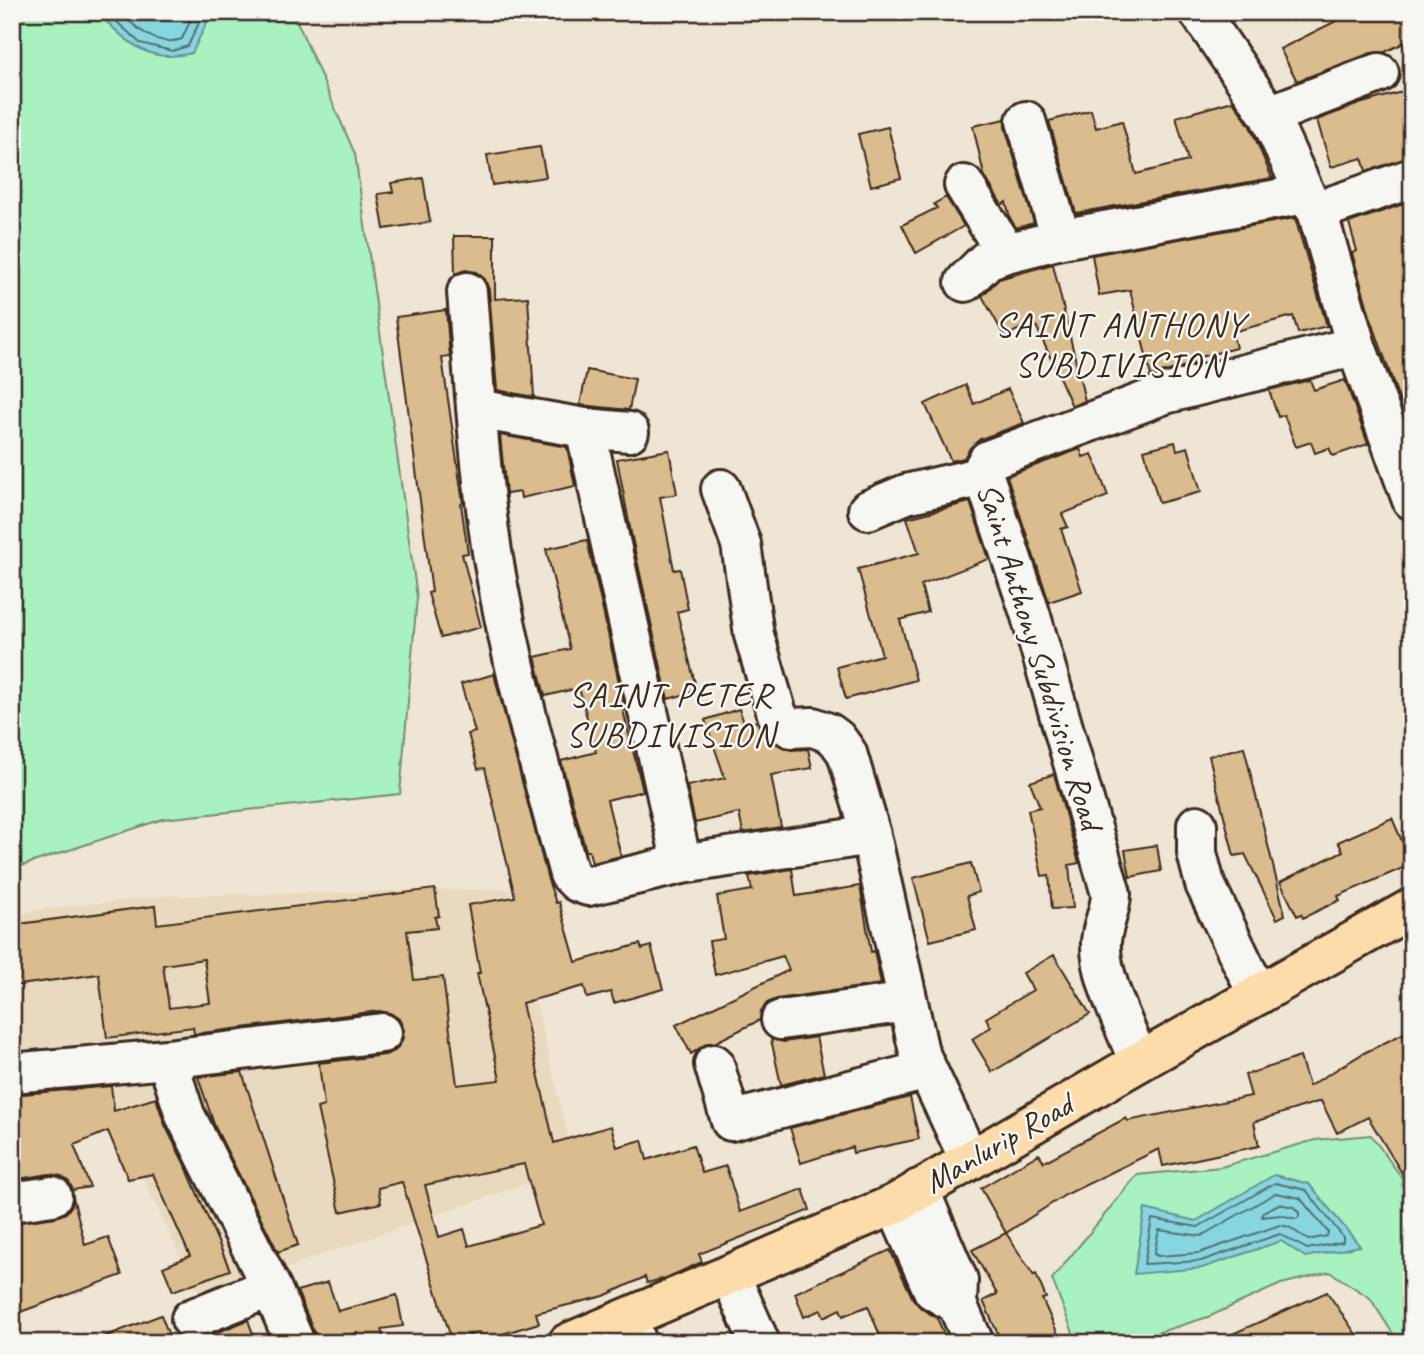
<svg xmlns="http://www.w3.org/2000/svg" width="1424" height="1355" viewBox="0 0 1424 1355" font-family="Caveat,sans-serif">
<rect width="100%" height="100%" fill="#eee5d4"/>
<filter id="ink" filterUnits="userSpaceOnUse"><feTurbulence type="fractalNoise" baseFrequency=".0143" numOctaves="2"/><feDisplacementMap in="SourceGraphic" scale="14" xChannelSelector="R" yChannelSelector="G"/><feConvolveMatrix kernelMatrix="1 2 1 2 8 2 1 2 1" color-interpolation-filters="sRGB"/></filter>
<g filter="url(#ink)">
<path fill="#e8d9bf" d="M509 889 575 1167 306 1260 208 1308 180 1257 120 1128 12 1140V916L45 909 167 896Z"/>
<path fill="#a8f2c0" stroke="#728e6f" stroke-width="2" d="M12 12H293L355 154 417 597 400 794 163 819 12 869Z
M1371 1135 1412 1192V1343H1399L1370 1298 1330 1272 1281 1284 1208 1317 1137 1339 1136 1343H1077L1052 1279 1137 1175 1221 1167 1315 1140Z"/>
<path fill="#86d6e1" stroke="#689193" stroke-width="2" d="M96 12H212L192 53C146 65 128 41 96 12Z
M1274 1175 1309 1184 1360 1246 1305 1257 1281 1241 1202 1268 1134 1274 1145 1209 1196 1221Z"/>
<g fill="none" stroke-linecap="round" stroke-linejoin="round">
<path stroke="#596f6c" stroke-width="2" d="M106 12 140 43 172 51 188 46 204 12
M119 12C136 28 157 48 182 39L194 12
M1275 1183 1306 1190 1343 1237V1242L1307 1249 1280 1234 1201 1261 1144 1264 1152 1219 1198 1227Z
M1276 1193 1300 1198 1328 1232 1327 1236 1308 1240 1289 1227 1280 1225 1199 1253 1158 1256 1154 1254 1159 1230 1201 1236Z
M1279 1204 1294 1207 1299 1213V1217L1296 1219 1281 1215 1262 1217 1263 1212Z"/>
</g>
<path fill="#dabc8e" stroke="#3b2a1e" stroke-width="2" fill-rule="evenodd" d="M1354 12H1402L1412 31V39L1385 52 1371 53 1297 81 1280 49Z
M1412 89V157L1366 171 1362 158 1331 167 1317 120 1359 104Z
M1233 101 1250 126 1272 178 1076 213 1049 121 1091 110 1096 128 1122 121 1136 174 1188 161 1176 117Z
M1005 119V127L1034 223 1016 228 1010 218 1006 202 1002 205 984 175 973 126Z
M888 127 901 178 871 186 858 134Z
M540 147 546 177 492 185 487 155Z
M423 178 430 222 384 229 378 194 393 192 391 183Z
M946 197 964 226 916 253 902 225 937 208 934 204Z
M1412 201V421L1407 422 1370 316 1352 253 1357 251 1349 223Z
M1295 218 1327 326 1298 333 1293 316 1232 332 1236 348 1192 359 1193 364 1151 376 1130 290 1099 295 1092 255Z
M454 236H495V299L528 297 534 397 497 390 489 290 485 279 476 272 465 270 455 274Z
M1053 264 1085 401 1072 406 1034 321 1005 337 982 296 999 279Z
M446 310 450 357 442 358 463 503 461 504 468 553 462 554 481 627 441 638 428 593 432 592 396 317Z
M587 370 635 379 629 410 580 405Z
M1310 380 1314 390 1345 380 1368 444 1333 456 1329 448 1315 453 1311 442 1296 447 1284 415 1278 417 1269 390Z
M966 385 974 404 1008 389 1024 423 980 439 970 448 964 458 951 461 925 404Z
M500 435 567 447 575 486 521 498 520 492 506 494Z
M1175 442 1177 450 1188 447 1201 492 1159 503 1144 450Z
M1080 449 1083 457 1092 454 1108 496 1062 514 1068 527 1061 529 1082 591 1049 602 1007 476Z
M669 450 677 494 660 497 674 570 680 569 688 609 677 612 697 691 668 699 631 533 617 459Z
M970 502 989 559 921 585 928 612 900 620 916 680 846 699 837 667 882 655 858 569 919 553 907 518Z
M587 540 625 709 623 710 643 791 607 800 621 856 592 863 589 851H586L561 761 596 752 579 688 545 696 535 657 570 649 546 549Z
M494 674 548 880 556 903 559 902 576 962 640 944 642 949 651 946 663 989 614 1003 611 992 587 998 584 986 522 1003 554 1143 611 1126 617 1147 642 1140 647 1160 693 1145 702 1173 726 1166 740 1212 803 1189 810 1210 699 1254 702 1262 666 1278 647 1283 645 1277 604 1296 536 1313 539 1323 482 1340 480 1332 452 1341 402 1182 378 1188 381 1203 340 1212 317 1108 324 1106 319 1063 385 1055 395 1051 402 1041 404 1030 399 1019 390 1013 379 1011 194 1034 193 1027 107 1038 99 974 12 986V925L155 906 157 924 435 889 439 916 435 917 437 928 407 931 414 980 443 977 457 1085 500 1080 477 973H480L468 905 515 897 485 768 478 769 468 734 475 732 461 684ZM204 959 210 1003 169 1008 163 965ZM524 1164 541 1225 469 1246 464 1229 439 1237 425 1185Z
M739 709 745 725 757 721 767 742 772 741 791 750 808 749 812 768 771 775 781 827 743 833 739 813 695 823 687 786 725 778 705 720Z
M1244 747 1285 915 1277 919 1245 854 1234 856 1209 756Z
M1054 774 1079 863 1069 865 1073 908 1052 909 1049 875 1042 876 1028 810 1040 807 1030 782Z
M1392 818 1412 864 1338 896 1340 900 1303 918 1301 914 1297 916 1280 882 1343 851 1338 842Z
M1157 845 1161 871 1130 877 1125 850Z
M971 863 979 892 967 896 976 930 930 941 913 878Z
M792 869 796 896 860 886 871 952 874 951 881 984 777 999 767 1003 761 1011 760 1020 714 1043H707L691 1054 676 1025 789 970 783 956 715 975 709 941 724 939 717 896 752 890 749 876Z
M1054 955 1090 1014 992 1072 972 1039 991 1027 986 1018 1033 990 1023 973Z
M1412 1029V1190L1368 1117 1337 1133 1321 1101 1254 1122 1259 1146 1163 1166 1159 1149 1065 1195 1006 1233 981 1188 1039 1154 1044 1162 1126 1118 1128 1121 1251 1096 1245 1075 1300 1057 1309 1086 1364 1053Z
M816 1037 824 1074 781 1085 771 1039 784 1042Z
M242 1072 298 1245 278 1252 215 1127 198 1077Z
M111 1086 114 1111 156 1098 165 1125 187 1169 230 1270 173 1291 163 1267 190 1256 153 1174 128 1179 108 1131 74 1145 90 1187 73 1190 69 1182 61 1176 49 1174 12 1180V1095Z
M910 1097 919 1139 853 1153 852 1147 801 1163 790 1128Z
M73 1197 85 1245 108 1237 122 1275 12 1315V1223L56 1217 66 1213 72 1205Z
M1006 1233 1034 1276 1036 1274 1046 1298 1042 1299 1062 1343H1002L983 1301 997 1294 972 1250Z
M890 1250 913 1299 922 1309 937 1318 948 1343H883L868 1306 843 1316 840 1309 824 1317 821 1310 804 1317 795 1293Z
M328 1282 338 1311 397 1295 403 1326 381 1329 385 1343H361L357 1333 316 1343 315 1334 297 1291Z
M1327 1292 1362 1343H1212Z
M161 1315 172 1343H93V1341Z
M248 1320 256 1343H216L213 1334Z"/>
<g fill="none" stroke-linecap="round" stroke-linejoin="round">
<g stroke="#3b2a1e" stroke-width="44">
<path id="minor" d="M1199 12 1269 115 1305 194 1317 211 1356 346 1412 500
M1269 115 1379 73
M1026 121 1061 239 1305 194
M964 185 1006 253
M1317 211 1412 178
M965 282 987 260 1006 253 1061 239
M467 292C474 379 479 466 492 552 510 661 540 767 569 874L577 882 588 886 682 864 871 835
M476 409 585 428 682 864
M585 428 629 432
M721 489 741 544 754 635 777 714 782 722 791 728 813 727 829 733 837 739 847 753 871 835 919 1052 969 1159
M868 510 906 494 984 476
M1197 825V853L1205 884 1258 995
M781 1020 908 1002
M167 1059 382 1033
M1139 1062C1126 1028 1099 977 1101 942 1102 925 1111 910 1111 894L1030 613 984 476V467L988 460 1165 394 1356 346
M714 1064 731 1121 927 1070
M12 1073 167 1059 185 1115 271 1287 295 1343
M919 1189 958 1280 957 1304 974 1343
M12 1202 52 1196
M895 1204 933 1290 957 1304
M730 1275 760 1343
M191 1319 271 1287
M628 1319 637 1343"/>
</g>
<g stroke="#3b2a1e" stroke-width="44">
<path id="major" d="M568 1343 895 1204 1139 1062 1412 908"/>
</g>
<use href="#minor" stroke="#f6f6f2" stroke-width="38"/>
<use href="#major" stroke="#fddcac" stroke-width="38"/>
</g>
</g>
<g text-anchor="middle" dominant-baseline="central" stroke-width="5" stroke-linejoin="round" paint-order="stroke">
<g font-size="33" fill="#3b2a1e" stroke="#f6f6f2">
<text transform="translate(1040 656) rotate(73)">Saint Anthony Subdivision Road</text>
<text transform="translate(998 1143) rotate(-30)">Manlurip Road</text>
</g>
<g font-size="35" letter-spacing="2" fill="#3b2a1e" stroke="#f6f6f2">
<text x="1120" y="324">SAINT ANTHONY<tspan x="1120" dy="40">SUBDIVISION</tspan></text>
<text x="671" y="694">SAINT PETER<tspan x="671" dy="40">SUBDIVISION</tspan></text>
</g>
</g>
<rect width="1424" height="1355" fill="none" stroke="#f6f6f2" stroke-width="42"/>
<rect x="21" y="21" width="1382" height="1313" fill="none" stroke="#3b2a1e" stroke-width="2.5" filter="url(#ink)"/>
</svg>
